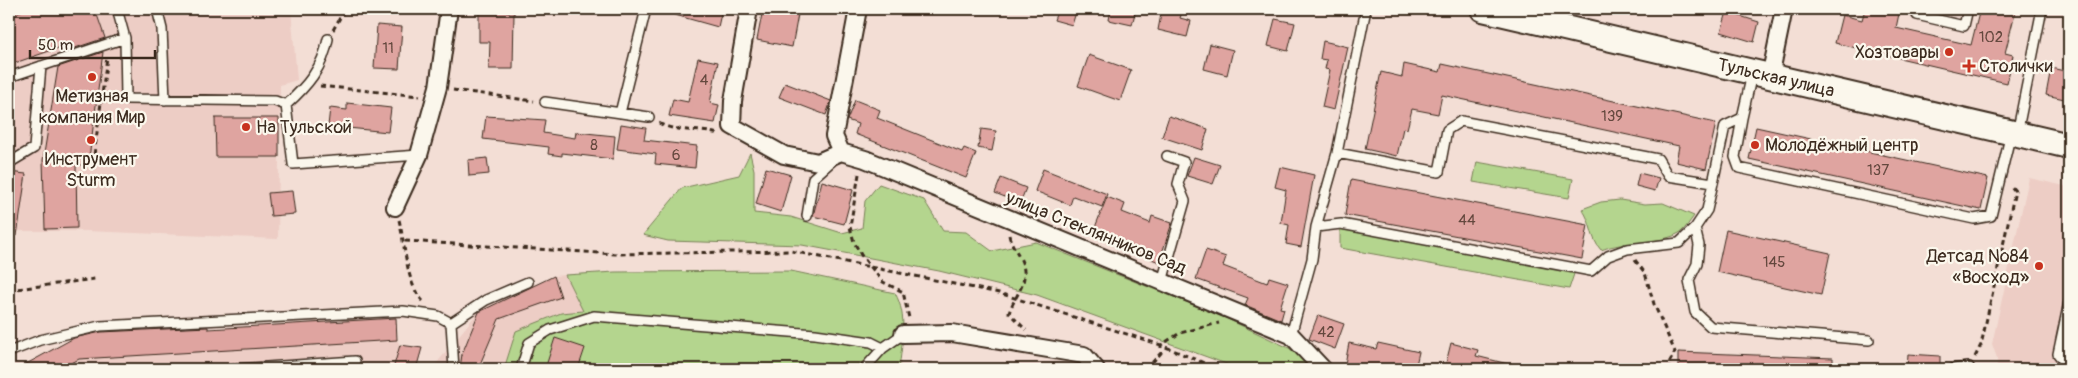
<svg xmlns="http://www.w3.org/2000/svg" width="2078" height="378" viewBox="0 0 2078 378" font-family="Pangolin,sans-serif">
<rect width="100%" height="100%" fill="#f3ded5"/>
<filter id="ink" filterUnits="userSpaceOnUse"><feTurbulence type="fractalNoise" baseFrequency=".02" numOctaves="2"/><feDisplacementMap in="SourceGraphic" scale="10" xChannelSelector="R" yChannelSelector="G"/><feConvolveMatrix kernelMatrix="1 2 1 2 8 2 1 2 1" color-interpolation-filters="sRGB"/></filter>
<g filter="url(#ink)">
<path fill="#edcdc5" d="M9 9H291L297 80 280 85 278 239 86 231H9Z
M2029 178 2069 187V369H1997V358L1992 344Z
M565 275 583 311 561 313 516 331 504 369H432L482 307 554 276Z
M396 317 397 340 400 345 422 348 416 369H32L30 363 77 337V332L208 324 209 329Z"/>
<path fill="#b4d58e" stroke="#788056" d="M750 153 754 170V213L791 217 842 233 862 228 865 201 879 184 924 200 943 231 966 232 992 251 1036 242 1221 316 1289 348 1315 369H1240L1037 295 939 271 802 245 668 241 643 235 682 188 739 175Z
M1477 162 1573 179 1569 198 1473 182Z
M1620 200 1645 204 1663 203 1694 216C1690 221 1686 228 1681 232 1662 245 1624 240 1601 250 1590 238 1592 222 1582 209L1601 202Z
M1340 229 1575 271 1569 289 1340 248Z
M791 271 895 293C908 316 902 344 899 369H504L516 331 561 313 583 311 565 275 615 272Z"/>
<path fill="#dfa4a0" stroke="#3b2a1e" d="M27 9H95L105 38 60 53 61 47 9 65V15Z
M668 9H722L718 27 668 13Z
M763 9H799L792 47 757 40Z
M1058 9H1077L1072 25 1054 20Z
M1111 9H1136L1132 25 1109 20Z
M1162 9H1183L1180 18 1191 21 1187 37 1158 30Z
M1865 9H1900L1896 28 1971 45 1980 9H2016L2005 53 2013 55 2007 83 1835 43 1842 15 1862 20Z
M479 11 514 12 513 69H489L490 42H479Z
M1727 12 1759 22 1754 42 1721 32Z
M1275 19 1295 23 1288 51 1268 46Z
M377 25 402 27 399 69 374 68Z
M1323 41 1348 47 1334 110 1322 107 1330 70 1325 69 1327 60 1320 59Z
M1210 44 1233 50 1227 75 1204 69Z
M103 52 88 166 76 164 77 228 45 229 43 160 58 67Z
M1089 55 1131 70 1120 101 1078 86Z
M698 58 718 62 710 103 719 105 715 123 669 116 673 99 688 102Z
M1404 64 1440 72 1442 64 1716 123 1706 169 1676 162 1679 146 1442 95 1438 114 1412 109 1407 129 1403 128 1397 156 1365 149 1381 72 1402 77Z
M2051 68 2069 72V100L2046 95Z
M785 83 831 101 826 115 779 97Z
M855 100 880 110 877 118 962 152 964 148 976 153 966 178 855 134 858 124 847 120Z
M347 103 391 108 388 132 328 126 330 108 347 110Z
M486 116 545 120 543 133 575 138 576 132 615 136 613 159 562 153V156L548 154 549 147 483 139Z
M1169 116 1208 129 1202 150 1162 137Z
M215 118H279V157H216Z
M621 124 646 128 644 140 697 146 695 168 655 164 656 154 617 149Z
M1756 127 1988 178 1981 210 1749 159Z
M981 129 996 131 992 151 978 148Z
M1194 157 1220 165 1213 184 1187 176Z
M487 158 489 174 469 176 468 160Z
M1280 167 1314 175 1301 247 1286 244 1289 225 1281 223 1286 190 1275 187Z
M766 168 791 175 781 212 756 204Z
M1043 169 1107 194 1102 207 1073 196 1070 205 1035 191Z
M9 172 26 174 17 236 9 235Z
M1639 173 1659 178 1655 191 1636 186Z
M1001 178 1026 188 1020 203 995 193Z
M1351 180 1588 225 1582 259 1345 215Z
M822 181 853 190 844 224 813 216Z
M292 191 295 214 271 216 268 193Z
M1107 197 1125 204 1122 212 1150 223 1152 216 1172 223 1159 262 1092 235Z
M1726 230 1830 253 1821 295 1717 272Z
M1206 250 1226 257 1223 266 1267 283 1269 277 1288 283 1280 308 1284 309 1281 320 1245 305 1248 298 1196 279Z
M554 276 561 297 499 319 478 369H460L462 354 479 312Z
M1318 315 1344 324 1335 349 1309 339Z
M396 318 397 340 79 359 61 369H17L74 338 101 332 208 327V329Z
M555 338 585 348 578 369H545Z
M1349 343 1376 349 1378 343 1419 352 1415 369 1400 365 1399 369H1370L1345 364Z
M1451 343 1478 350 1476 356 1508 364V369L1445 367Z
M400 345 422 348 416 369H393Z
M1678 352 1833 358V369H1678Z
M1908 354 1940 356V369H1907Z"/>
<g fill="none" stroke-linecap="round" stroke-linejoin="round">
<g stroke="#3b2a1e" stroke-width="12">
<path id="service" d="M117 9 125 38 126 99 275 101 286 105 293 164 419 155
M157 9 162 29 165 100
M1917 15 1964 26 1968 9
M9 77 125 38
M545 102 649 117
M286 105C307 86 323 68 328 39
M620 113 646 9
M1742 118 1735 157 1739 168 1974 219 1991 216 2011 133
M2017 134 2042 9
M1337 153 1439 172 1447 130 1461 121 1658 159 1668 176 1713 183 1725 126 1742 118 1752 74
M9 163 34 148 41 66
M807 216 813 178 832 161
M1316 227 1341 224 1591 271 1608 256 1627 249 1679 243 1695 228 1707 210 1713 183
M1695 228 1699 245 1697 264 1689 280 1695 312 1711 327 1869 340
M1162 282 1185 201 1178 184 1184 162 1167 156
M2069 302 2058 354 2066 364 2069 365
M451 323 486 300 528 282
M1291 335 1312 259 1316 227 1337 153 1366 9
M9 352 40 340 100 326 403 311 438 316 451 323 454 369
M236 369 355 361
M521 369 529 343 550 330 594 316 815 334 871 342 883 348
M864 369 883 348 903 334
M1953 369 1969 367V369"/>
</g>
<g stroke="#3b2a1e" stroke-width="20">
<path id="minor" d="M749 9 733 101 732 126 784 155 818 162 841 152
M1770 77 1784 9
M841 152 865 159 1291 335 1323 369
M841 152 834 136 858 9
M395 207 419 155 438 87 449 9
M903 334 952 333 1084 355 1096 369"/>
</g>
<g stroke="#3b2a1e" stroke-width="28">
<g id="secondary">
<path id="s1" d="M1483 9 2069 146"/>
</g>
</g>
<path stroke="#3b2a1e" stroke-width="3" stroke-dasharray="5 4" stroke-linecap="butt" d="M333 30 345 9
M320 86 420 96
M453 90 534 101
M101 101H115
M659 123C676 133 698 128 718 134
M93 163 107 57
M859 174 850 227 854 242 861 255 883 282 903 292 909 318
M399 220C405 243 406 285 423 301
M1009 235C1011 245 1017 251 1021 260 1031 282 1015 294 1009 313L1026 330
M405 241 616 254 791 251 999 293 1161 345 1218 369
M1635 260 1645 273 1654 304 1675 352 1669 363V369
M9 290 95 279
M1975 357 1981 345 2015 191 2010 185
M1146 369 1161 353V345L1180 333 1219 323"/>
<use href="#service" stroke="#fbf7ec" stroke-width="9"/>
<use href="#minor" stroke="#fbf7ec" stroke-width="16"/>
<use href="#secondary" stroke="#fbf7ec" stroke-width="24"/>
</g>
</g>
<g fill="#c8321e" stroke="#fbf7ec" stroke-width="2">
<circle cx="1949" cy="52" r="5"/>
<path d="M1966.5 58.5h5v5h5v5h-5v5h-5v-5h-5v-5h5z"/>
<circle cx="92" cy="77" r="5"/>
<circle cx="246" cy="127" r="5"/>
<circle cx="91" cy="140" r="5"/>
<circle cx="1755" cy="145" r="5"/>
<circle cx="2039" cy="266" r="5"/>
</g>
<g text-anchor="middle" dominant-baseline="central" stroke-width="4.5" stroke-linejoin="round" paint-order="stroke">
<g font-size="15" fill="#64483e">
<text x="1991" y="37">102</text>
<text x="388" y="48">11</text>
<text x="704" y="80">4</text>
<text x="1612" y="116">139</text>
<text x="594" y="145">8</text>
<text x="676" y="155">6</text>
<text x="1878" y="170">137</text>
<text x="1467" y="220">44</text>
<text x="1774" y="262">145</text>
<text x="1326" y="332">42</text>
</g>
<g font-size="18" fill="#3b2a1e" stroke="#fbf7ec" text-anchor="start">
<text x="1939" y="52" text-anchor="end">Хозтовары</text>
<text x="1979" y="66">Столички</text>
<text x="92" y="96" text-anchor="middle">Метизная<tspan x="92" dy="21">компания Мир</tspan></text>
<text x="256" y="127">На Тульской</text>
<text x="1765" y="145">Молодёжный центр</text>
<text x="91" y="159" text-anchor="middle">Инструмент<tspan x="91" dy="21">Sturm</tspan></text>
<text x="2029" y="256" text-anchor="end">Детсад №84<tspan x="2029" dy="21">«Восход»</tspan></text>
</g>
<g font-size="18" fill="#3b2a1e" stroke="#fbf7ec">
<text stroke="none"><textPath href="#s1" startOffset="301">Тульская улица</textPath></text>
<text transform="translate(1096 233) rotate(22)">улица Стеклянников Сад</text>
</g>
</g>
<rect width="2078" height="378" fill="none" stroke="#fbf7ec" stroke-width="30"/>
<rect x="15" y="15" width="2048" height="348" fill="none" stroke="#3b2a1e" stroke-width="2" filter="url(#ink)"/>
<path d="M30 50v8h125v-8" fill="none" stroke="#3b2a1e" stroke-width="2.5"/>
<text x="38" y="50" font-size="15" fill="#3b2a1e" stroke="#fbf7ec" stroke-width="4" paint-order="stroke">50 m</text>
</svg>
